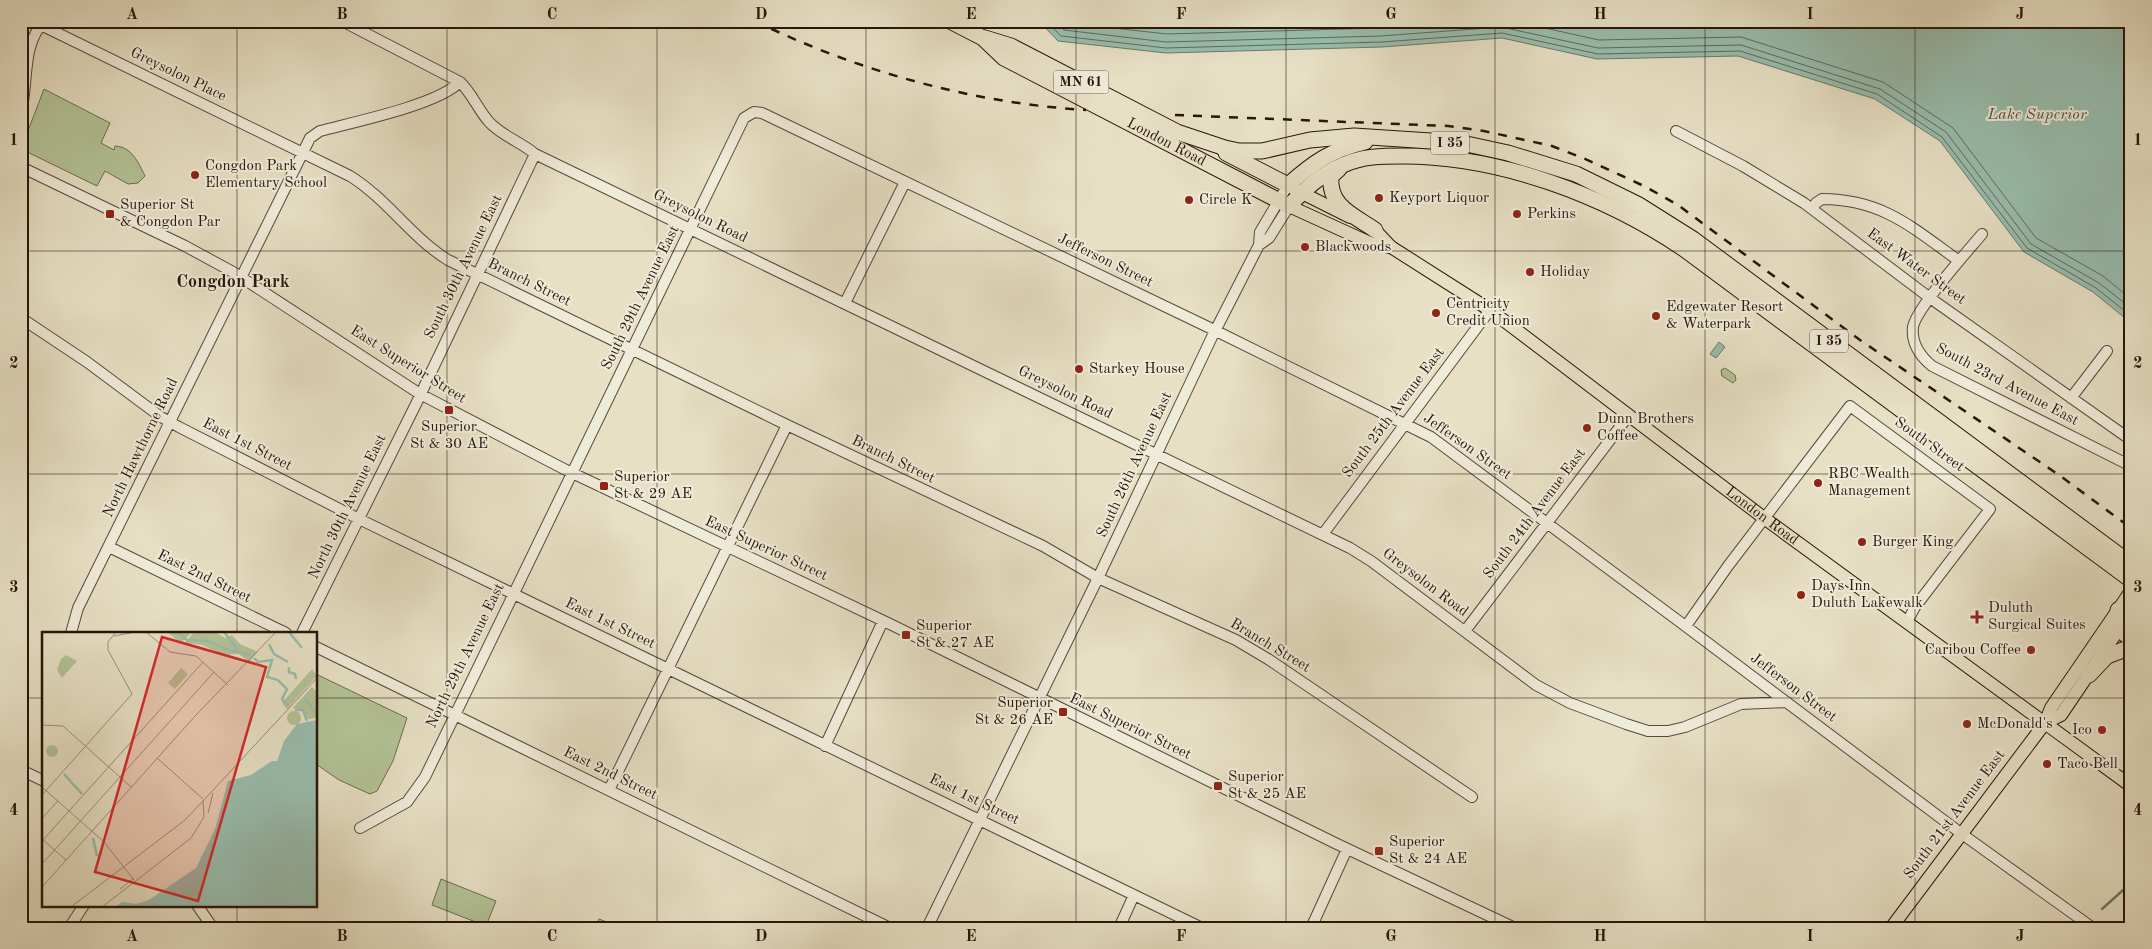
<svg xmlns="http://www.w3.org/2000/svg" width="2152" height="949" viewBox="0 0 2152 949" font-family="'Old Standard TT',serif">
<rect width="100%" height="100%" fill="#e7e0c5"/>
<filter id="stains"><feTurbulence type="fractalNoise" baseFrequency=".004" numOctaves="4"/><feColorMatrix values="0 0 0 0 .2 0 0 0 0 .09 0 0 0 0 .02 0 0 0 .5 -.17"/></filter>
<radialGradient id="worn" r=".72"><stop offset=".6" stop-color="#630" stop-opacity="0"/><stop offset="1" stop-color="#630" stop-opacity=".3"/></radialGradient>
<path fill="#b3c397" stroke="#6c6c51" d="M44 89 110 123 101 143 114 150 115 146C132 147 138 162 145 176L138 183 128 184 105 171 97 186 21 149Z
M1725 368 1735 375 1736 380 1733 383 1722 376 1721 370Z
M316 674 407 718 393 761 377 791 370 794 339 780 316 764Z
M441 879 496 901 486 926 432 905Z
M599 919 622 928H596Z"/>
<path fill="#98beae" stroke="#6a7a6d" d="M1039 21H2131V323L2093 292 2024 252 1940 141 1875 99 1738 56 1597 59 1502 38 1382 47 1166 53 1058 41Z
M1719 342 1725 347 1716 358 1710 354Z"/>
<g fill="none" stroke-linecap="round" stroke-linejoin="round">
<path stroke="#5f6a5c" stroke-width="1" d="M1046 21 1061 36 1166 48 1382 42 1502 33 1598 54 1740 51 1877 94 1942 137 2027 248 2096 288 2131 316
M1055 21 1064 30 1166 42 1381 36 1501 27 1598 48 1741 45 1880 89 1946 132 2031 244 2099 283 2131 308
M1065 21 1068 23 1167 34 1381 28 1474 21
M1513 21 1599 40 1741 37 1883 82 1953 128 2036 238 2103 276 2131 299"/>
<path stroke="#6a7a6d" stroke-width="2.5" d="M2102 909 2131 883"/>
<g stroke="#56483a" stroke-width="12">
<path id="minor" d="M342 21 460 82C472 93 478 110 490 123 504 137 521 142 535 154L1350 548 1371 561 1536 685 1570 703 1626 724 1648 731H1668L1685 727 1741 704 1787 702
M41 25 350 176C387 199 411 237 448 260L787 425 1043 546 1098 578 1236 640 1268 659 1472 797
M21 111C29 81 21 44 45 21
M1676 131 1743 166 1804 203 1930 298 2131 440
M21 167 185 246 233 272 420 394 566 470 890 624 1337 844 1515 928
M1812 209 1816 203 1822 199C1882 199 1913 228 1959 261
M1982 234C1968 251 1916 308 1913 327 1911 344 1920 356 1932 366L2131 466
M1259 245 1269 238 1289 206
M845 303 905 182
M21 318 87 362 161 417 179 427 359 519 1202 928
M2071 398 2107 351
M1323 534 1490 310
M109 547 286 633
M1686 626 1728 566 1850 406 1990 509 1915 607 1907 622
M1465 631 1629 415
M71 633 78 608 310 138 320 131C354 122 437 105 460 82
M302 633 416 404 535 154
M316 647 890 928
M825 746 883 621
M21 770 44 781
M609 790 787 425
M360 828 407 802 425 777 744 118 754 112 762 113 1208 327 1431 437 1680 622 1962 834 2093 928
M197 905 213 928
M69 928 84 905
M927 928 1098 578 1211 339 1259 245 1260 232 1288 185
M1119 928 1134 895
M1311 928 1347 849"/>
</g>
<g stroke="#26150b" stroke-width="14">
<g id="major">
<path d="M1294 189 1350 217"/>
<path d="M1289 206 1370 243 1391 247"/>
<path id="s1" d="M1368 226 1375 230 1391 247 1490 310 1764 518 2131 786"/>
<path d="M2045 723 2061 715 2131 611"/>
<path d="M1891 928 2045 723 2051 708 2131 591"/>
</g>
</g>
<g stroke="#26150b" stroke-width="17">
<g id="highway">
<path id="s2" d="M950 21 983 38 1004 58 1289 206C1305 189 1321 174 1343 165 1362 156 1383 156 1403 156 1500 156 1604 195 1684 249L2131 580"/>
<path d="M985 38 1011 46 1177 132 1225 148 1239 151H1262L1310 140 1354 136 1462 143 1508 153 1576 174 1639 205 1693 239 2131 564"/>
<path d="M1226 153 1288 185C1314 162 1331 150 1365 142"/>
<path d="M1339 169 1331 176C1328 206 1353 215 1375 230"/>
<path d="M2118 610 2121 631 2131 639"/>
<path d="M2089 675 2107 656 2131 647"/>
</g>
</g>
<use href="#minor" stroke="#efebd9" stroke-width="10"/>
<use href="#major" stroke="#e7e0c5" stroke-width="12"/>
<use href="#highway" stroke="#e7e0c5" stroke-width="15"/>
<path stroke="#26150b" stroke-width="2.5" stroke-dasharray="9 9" stroke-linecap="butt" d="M755 21C857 71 972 103 1086 110
M1175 115 1448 126 1484 131 1552 146 1583 158 1646 187 1678 205 1860 340 2059 475 2131 528"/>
</g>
<path fill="none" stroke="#26150b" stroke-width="1" stroke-opacity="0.55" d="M237 21V633M447 21V928M657 21V928M866 21V928M1076 21V928M1286 21V928M1495 21V928M1705 21V928M1915 21V928M21 251H2131M21 474H2131M21 698H44M316 698H2131M237 905V928"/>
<g fill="#8f2418" stroke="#efebd9" stroke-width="2">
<circle cx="195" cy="175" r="5"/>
<circle cx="1379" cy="198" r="5"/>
<circle cx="1189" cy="200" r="5"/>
<rect x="105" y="209" width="10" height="10" rx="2.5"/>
<circle cx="1517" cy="214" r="5"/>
<circle cx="1305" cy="247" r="5"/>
<circle cx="1530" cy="272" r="5"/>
<circle cx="1436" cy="313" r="5"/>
<circle cx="1656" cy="316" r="5"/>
<circle cx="1079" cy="369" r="5"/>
<rect x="444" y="405" width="10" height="10" rx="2.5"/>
<circle cx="1587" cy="428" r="5"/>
<circle cx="1818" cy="483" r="5"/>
<rect x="599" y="481" width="10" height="10" rx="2.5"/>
<circle cx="1862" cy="542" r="5"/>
<circle cx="1801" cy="595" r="5"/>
<path d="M1974.5 609.5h5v5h5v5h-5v5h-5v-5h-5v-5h5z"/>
<rect x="901" y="630" width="10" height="10" rx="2.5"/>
<circle cx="2031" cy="650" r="5"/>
<rect x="1058" y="707" width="10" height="10" rx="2.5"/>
<circle cx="1967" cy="724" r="5"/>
<circle cx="2102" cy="730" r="5"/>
<circle cx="2047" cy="764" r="5"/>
<rect x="1213" y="781" width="10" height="10" rx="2.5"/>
<rect x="1374" y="846" width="10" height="10" rx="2.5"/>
</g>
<g text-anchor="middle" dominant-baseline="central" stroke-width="4" stroke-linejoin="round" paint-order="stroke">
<g fill="#efebd9" stroke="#625549" stroke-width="1">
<rect x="1053.5" y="70.5" width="55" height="23" rx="4"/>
<rect x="1431" y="131.5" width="38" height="23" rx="4"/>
<rect x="1810" y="329.5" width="38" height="23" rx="4"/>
</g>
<g font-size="14" font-weight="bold" fill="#26150b">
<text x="1081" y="82">MN 61</text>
<text x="1450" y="143">I 35</text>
<text x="1829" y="341">I 35</text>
</g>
<g font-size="15" fill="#26150b" stroke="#efebd9">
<text transform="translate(178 75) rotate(26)">Greysolon Place</text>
<text stroke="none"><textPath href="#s2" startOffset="249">London Road</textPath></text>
<text transform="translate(700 217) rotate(26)">Greysolon Road</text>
<text transform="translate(1105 261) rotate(26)">Jefferson Street</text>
<text transform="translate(464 267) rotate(-64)">South 30th Avenue East</text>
<text transform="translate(1916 267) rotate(36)">East Water Street</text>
<text transform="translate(529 283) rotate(26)">Branch Street</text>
<text transform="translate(641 298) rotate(-64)">South 29th Avenue East</text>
<text transform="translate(408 365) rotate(32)">East Superior Street</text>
<text transform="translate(2007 385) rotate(28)">South 23rd Avenue East</text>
<text transform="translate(1065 393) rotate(26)">Greysolon Road</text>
<text transform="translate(1394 413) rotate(-53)">South 25th Avenue East</text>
<text transform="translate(247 445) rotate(27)">East 1st Street</text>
<text transform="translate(1929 445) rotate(36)">South Street</text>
<text transform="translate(1467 447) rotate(35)">Jefferson Street</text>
<text transform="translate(141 448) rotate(-64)">North Hawthorne Road</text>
<text transform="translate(893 460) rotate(26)">Branch Street</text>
<text transform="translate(1135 465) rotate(-65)">South 26th Avenue East</text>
<text transform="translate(348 507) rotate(-64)">North 30th Avenue East</text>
<text transform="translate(1535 514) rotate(-53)">South 24th Avenue East</text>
<text stroke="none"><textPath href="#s1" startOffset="490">London Road</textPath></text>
<text transform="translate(766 549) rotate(25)">East Superior Street</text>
<text transform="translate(204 577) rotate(26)">East 2nd Street</text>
<text transform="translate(1425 583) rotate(37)">Greysolon Road</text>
<text transform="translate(610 624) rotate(26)">East 1st Street</text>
<text transform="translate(1270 646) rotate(31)">Branch Street</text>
<text transform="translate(466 656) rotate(-64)">North 29th Avenue East</text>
<text transform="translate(1793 688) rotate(37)">Jefferson Street</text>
<text transform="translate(1130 727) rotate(26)">East Superior Street</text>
<text transform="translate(610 774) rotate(26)">East 2nd Street</text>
<text transform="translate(974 800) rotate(26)">East 1st Street</text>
<text transform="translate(1955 815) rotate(-53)">South 21st Avenue East</text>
</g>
<g font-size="15" fill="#26150b" stroke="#efebd9" text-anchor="start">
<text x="205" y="166">Congdon Park<tspan x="205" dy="17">Elementary School</tspan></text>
<text x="1389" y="198">Keyport Liquor</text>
<text x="1199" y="200">Circle K</text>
<text x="120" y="205">Superior St<tspan x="120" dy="17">&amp; Congdon Par</tspan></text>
<text x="1527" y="214">Perkins</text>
<text x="1315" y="247">Blackwoods</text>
<text x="1540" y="272">Holiday</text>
<text x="1446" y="304">Centricity<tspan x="1446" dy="17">Credit Union</tspan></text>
<text x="1666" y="307">Edgewater Resort<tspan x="1666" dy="17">&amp; Waterpark</tspan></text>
<text x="1089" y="369">Starkey House</text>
<text x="1597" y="419">Dunn Brothers<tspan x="1597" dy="17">Coffee</tspan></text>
<text x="449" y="427" text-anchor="middle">Superior<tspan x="449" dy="17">St &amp; 30 AE</tspan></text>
<text x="1828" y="474">RBC Wealth<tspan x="1828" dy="17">Management</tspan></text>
<text x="614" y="477">Superior<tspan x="614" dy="17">St &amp; 29 AE</tspan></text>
<text x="1872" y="542">Burger King</text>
<text x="1811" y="586">Days Inn<tspan x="1811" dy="17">Duluth Lakewalk</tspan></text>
<text x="1988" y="608">Duluth<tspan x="1988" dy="17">Surgical Suites</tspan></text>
<text x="916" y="626">Superior<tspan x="916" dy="17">St &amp; 27 AE</tspan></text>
<text x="2021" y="650" text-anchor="end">Caribou Coffee</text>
<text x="1053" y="703" text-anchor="end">Superior<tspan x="1053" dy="17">St &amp; 26 AE</tspan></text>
<text x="1977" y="724">McDonald's</text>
<text x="2092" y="730" text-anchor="end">Ico</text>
<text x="2057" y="764">Taco Bell</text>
<text x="1228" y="777">Superior<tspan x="1228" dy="17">St &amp; 25 AE</tspan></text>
<text x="1389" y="842">Superior<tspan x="1389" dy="17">St &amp; 24 AE</tspan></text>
</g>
<g font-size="16" font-style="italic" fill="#4e5044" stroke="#efebd9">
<text x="2037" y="115">Lake Superior</text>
</g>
<g font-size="18" font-weight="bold" fill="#26150b" stroke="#efebd9">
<text x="233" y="282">Congdon Park</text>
</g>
</g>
<g transform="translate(42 632)">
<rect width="275" height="275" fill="#e7e0c5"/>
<path d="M125 0H150L139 11ZM152 0 175 1 183 6 190 3 198 12 216 20 207 30 197 22 181 23 160 13 143 11ZM24 23 35 29 20 46 15 38 19 27ZM139 36 146 42 133 57 126 51ZM270 37 275 44 245 77 240 71ZM270 55 275 60V86L266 87 260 79 251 76ZM245 86a7 7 0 1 1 14 0a7 7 0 1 1-14 0ZM4 119a6 6 0 1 1 12 0a6 6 0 1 1-12 0Z" fill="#b3c397"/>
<path d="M275 88V275H73L80 270 94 272 107 268 154 236 173 197 186 149 209 143 230 129H235L242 109 255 92Z" fill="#98beae"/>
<path fill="none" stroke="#98beae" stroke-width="2.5" d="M135 0 145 8 166 9 183 17 209 23M182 0 195 17M247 0 260 16M227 12 232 22 246 30M212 26 216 30 230 28 225 45 236 48 245 57 240 67 246 74M247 35V40L253 42 254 47M263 66 275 82M253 78H261L265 89M22 142 40 162M51 206 55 224"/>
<path fill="none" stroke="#9a8f7b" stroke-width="1" d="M104 0 128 20 154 24 186 53M72 4 93 0M0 93 21 94 89 155M115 126 161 167M0 155 62 210 92 248M0 163 90 62 66 18V10L74 0M166 181 171 161M0 186 16 169M0 207 24 228M0 209 161 30M0 232 172 40M0 255 154 83 234 0M78 257 91 247M29 275 143 188 161 169M60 275 149 206 162 185 161 169 275 46"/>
<path fill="#d62828" fill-opacity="0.15" stroke="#d62828" stroke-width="2.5" d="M120 5 224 35 156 269 53 240Z"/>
<rect width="275" height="275" fill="none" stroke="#26150b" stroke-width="2.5"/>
</g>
<rect width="2152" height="949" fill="none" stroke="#e7e0c5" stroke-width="55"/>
<rect x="28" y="28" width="2096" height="894" fill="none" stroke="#26150b" stroke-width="2"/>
<g font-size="16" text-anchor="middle" font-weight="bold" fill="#26150b">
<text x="132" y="19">A</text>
<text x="342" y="19">B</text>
<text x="552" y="19">C</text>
<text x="761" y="19">D</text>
<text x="971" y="19">E</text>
<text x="1181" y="19">F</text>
<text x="1391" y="19">G</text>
<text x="1600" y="19">H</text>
<text x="1810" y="19">I</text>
<text x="2020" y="19">J</text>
<text x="14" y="145">1</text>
<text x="2138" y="145">1</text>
<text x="14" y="368">2</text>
<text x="2138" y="368">2</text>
<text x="14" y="592">3</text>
<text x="2138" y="592">3</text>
<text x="14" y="815">4</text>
<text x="2138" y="815">4</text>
<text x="132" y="941">A</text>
<text x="342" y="941">B</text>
<text x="552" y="941">C</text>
<text x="761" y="941">D</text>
<text x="971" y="941">E</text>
<text x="1181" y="941">F</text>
<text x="1391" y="941">G</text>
<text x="1600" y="941">H</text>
<text x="1810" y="941">I</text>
<text x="2020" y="941">J</text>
</g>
<rect width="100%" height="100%" filter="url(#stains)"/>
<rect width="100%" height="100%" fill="url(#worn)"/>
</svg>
